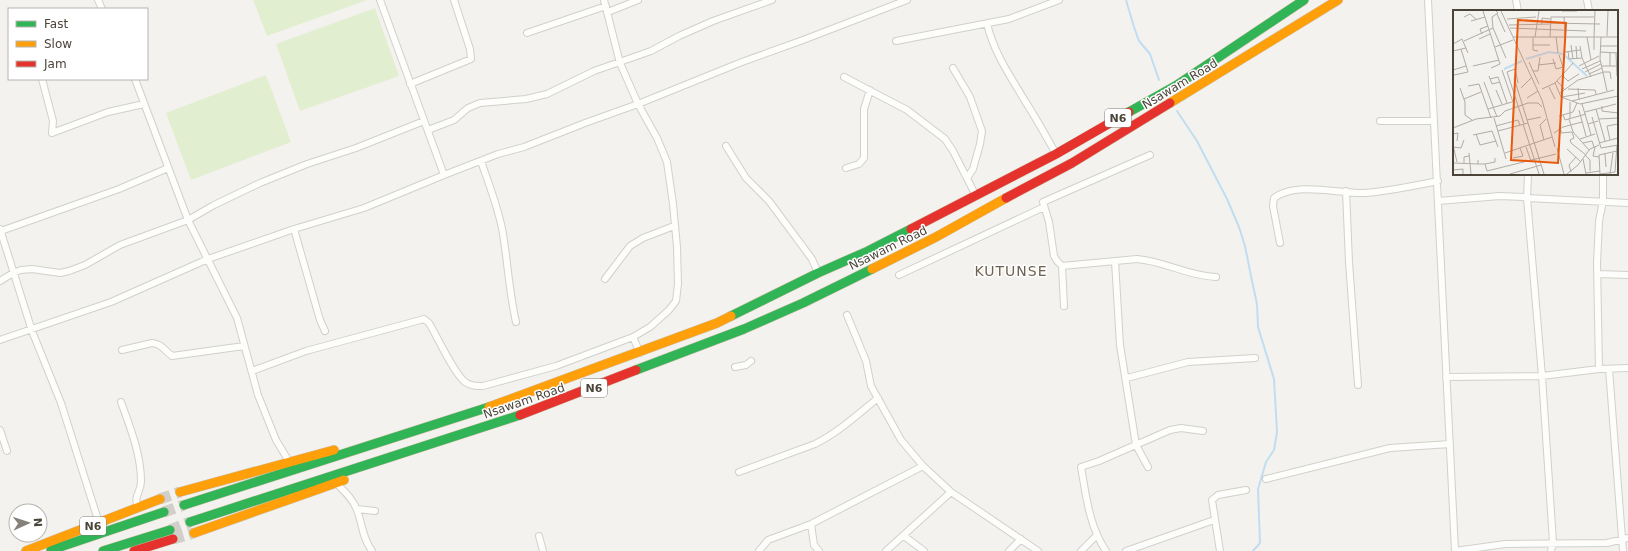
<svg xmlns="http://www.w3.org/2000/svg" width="1628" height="551" viewBox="0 0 1628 551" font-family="'DejaVu Sans',sans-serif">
<rect width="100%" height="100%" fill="#f4f2ee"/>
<path fill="#e1eecf" d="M253 0H367L267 36Z
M375 8 399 76 300 111 276 44Z
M266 75 291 142 191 180 166 113Z"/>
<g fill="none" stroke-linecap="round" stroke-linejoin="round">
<path stroke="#c0ddf1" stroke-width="2" d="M1126 0 1134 27 1139 41 1150 54 1159 80
M1177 111 1197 141 1227 199 1239 227 1245 246 1252 281 1257 304 1258 327 1274 379 1277 432 1274 450 1266 462 1258 489 1260 543 1253 551"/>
<path stroke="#d2cfca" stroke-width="11" stroke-dasharray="11 5.5" stroke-linecap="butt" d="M160 499 180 492
M164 512 184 505
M170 530 190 522
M173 539 194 533"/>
<g stroke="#d2d0cb" stroke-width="8">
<path id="street" d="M98 0 102 9
M1428 0 1455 551
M1516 0 1518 11
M1587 0 1589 11
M608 12 638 0
M987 24C995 55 1009 74 1025 101 1036 118 1046 136 1056 154
M527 33 606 6
M896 41 1009 19 1059 0
M953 68 970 97 982 131 980 144 973 169 967 178
M844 77 907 110 945 139 953 151 976 196
M42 79 53 121 52 133 108 112 144 104
M135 79 188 220 237 318 258 395 276 440 290 463
M410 84 471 59 470 49 454 0
M1380 121H1434
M428 130 454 120 468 108 480 103 526 99 547 94 594 71 651 51 679 36 713 21 772 0
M726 146 746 178 769 201 812 259 818 273
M1150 155 1043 202 1049 222 1054 256 1057 261 1062 266 1137 259C1164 261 1188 276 1216 277
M481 161C489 185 499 209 503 234 508 265 509 291 516 322
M846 168 859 164 864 158V109L870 90
M1528 174 1527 198 1542 376 1553 542 1551 551
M444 175 498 154 524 147 585 123 638 104 742 62 803 40 907 0
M1346 191 1349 262 1358 385
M1438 201 1500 196 1523 197 1527 198 1628 203
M0 229 32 331 61 403 99 523
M294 229 320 320 325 331
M1 231 119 189 168 168
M1280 243 1273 206 1274 198C1297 181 1338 194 1365 193 1389 191 1414 186 1438 181
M1115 261 1120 345 1136 445 1148 467
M1062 266 1064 306
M1598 274 1628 275
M899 275 1044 207
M605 279 630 246 643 238 674 226
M0 281 13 273 21 270 32 269 60 273 69 271 85 265 120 245 188 220 214 205 260 183 307 164 356 148 424 121
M847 315 866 361 871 386 901 440 923 466 951 492 1038 551
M633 337 640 353
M0 340 111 302 208 259 294 229 364 208 444 175 380 0
M122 350 152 343C162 344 164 350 172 356L244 346
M735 367 746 365 751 361
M1599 369 1597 263 1599 221 1603 201V174
M1609 369 1623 551
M252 371 306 351 424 319 429 323C438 338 453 372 465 382 471 386 476 386 483 386L556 366 633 337 650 327 669 310 676 301 678 284 677 247 673 204 667 162 657 138 638 104 620 63 604 0
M1446 377 1542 376 1599 369 1628 368
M1127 378 1188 362 1255 358
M121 402C130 427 141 454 141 481 141 494 133 494 138 508
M0 430 7 451
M739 472 815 444C839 432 857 415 878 398
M1266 479 1390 448 1450 444
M336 483C344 491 353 499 357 510 363 526 362 537 372 551
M357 509 375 511
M811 524 814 545 819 551
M539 536 543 551
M904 536 924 551
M759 551 768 540 811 524 923 466
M886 551 951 492
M1009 551 1021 539
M1081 551 1096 536
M1106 551C1089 526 1086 495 1081 467L1099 461 1170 430 1181 428 1203 431
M1126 551 1214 520
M1220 551 1212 500 1218 495 1246 490
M1455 551 1505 544 1607 543 1628 538"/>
</g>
<g stroke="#ccbfa9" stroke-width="10">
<path id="fast" d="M1129 112 1177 85 1304 0
M731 316 818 273 868 251 911 229
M636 370 744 329 803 303 872 269
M184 505 489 407
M190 522 520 415
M51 550 164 512
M103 551 170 530"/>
</g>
<g stroke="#ccbfa9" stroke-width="10">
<path id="slow" d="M1170 103 1338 0
M872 269 936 237 1006 198
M489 407 717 323 731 316
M180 492 334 450
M194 533 344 480
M26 551 160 499"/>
</g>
<g stroke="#ccbfa9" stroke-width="10">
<path id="jam" d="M1006 198 1072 163 1170 103
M911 229 1056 154 1129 112
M520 415 636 370
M134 551 173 539"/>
</g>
<use href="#street" stroke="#fdfdfc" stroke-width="6"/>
<use href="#fast" stroke="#30b455" stroke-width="9"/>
<use href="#slow" stroke="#ff9f0a" stroke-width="9"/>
<use href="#jam" stroke="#e5322d" stroke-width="9"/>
</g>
<g text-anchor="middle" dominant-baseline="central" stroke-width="3" stroke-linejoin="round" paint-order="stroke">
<g fill="#fff" stroke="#817c74" stroke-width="1">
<rect x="1105" y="109" width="26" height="18" rx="3"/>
<rect x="581" y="379" width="26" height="18" rx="3"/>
<rect x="80" y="517" width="26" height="18" rx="3"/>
</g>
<g font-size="11" font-weight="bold" fill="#4b4439">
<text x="1118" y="118">N6</text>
<text x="594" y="388">N6</text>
<text x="93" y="526">N6</text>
</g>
<g font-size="12" fill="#4b4439" stroke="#fff">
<text transform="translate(1180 84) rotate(-31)">Nsawam Road</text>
<text transform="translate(888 248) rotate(-26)">Nsawam Road</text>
<text transform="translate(524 401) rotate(-19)">Nsawam Road</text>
</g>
<g font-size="14" letter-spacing="1" fill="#6e6250" stroke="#fff">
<text x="1011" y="271">KUTUNSE</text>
</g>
</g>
<g transform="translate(1453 10)">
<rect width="165" height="165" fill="#f4f2ee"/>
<path fill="none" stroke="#c0ddf1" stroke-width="2" d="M73 49 96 42 110 44 134 66M51 59 69 51"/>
<path fill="none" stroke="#b0aca6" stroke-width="1" d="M30 1 47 54 38 58M48 1 89 90 102 137M109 1H124M44 4 52 22M11 7 17 4 24 10M111 7 112 27M54 9 83 7M18 11 32 7M97 13 147 14M89 14V8L97 9M56 15 97 14M40 18 53 48M57 18 133 21M29 24 27 19 35 16M154 26 155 1M60 27H165M80 27V40L85 41M82 27 86 1M97 27 98 7H141M103 27 105 43M134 27 138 50M141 27 142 1M141 27V40M148 27 147 49 154 81M26 29 37 24M11 31 40 18 39 7 45 3 43 1M0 34 9 29 15 43M80 35H97M118 35 120 49M123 36 124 49M127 36 129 48 138 67M148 36H165M42 37 60 30M0 41 13 38M115 41 116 49 129 48M112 42 127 40M147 42 165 43M163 43 164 66M100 49 103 59 110 57 106 45M76 52 80 61H85L87 47M85 55 103 53M20 56 46 50M126 56 146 46M148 56H163M157 56V43M129 59 147 51M0 60 13 56M49 60 62 98M80 61 86 74M132 62 148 54M0 63 1 65 15 62 8 39M136 64 149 58M109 65 115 71 126 64M36 66 39 74 47 72M61 68 75 113M37 69 45 67 54 93M104 71 112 80M31 72 44 107M65 73 62 59 54 62 71 114M102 73 108 87 127 94 165 86M15 76 26 74 38 108M96 77 102 89M7 78 12 92V105L19 110M68 78 79 67M125 78 126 90M89 79 102 73 120 53M115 79 142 80 143 84M43 80 49 94M107 83 125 70 151 62H157L158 69M109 87 132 83M74 88 85 81M11 89 28 82M119 91 161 80M117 92V109M129 94 135 114M149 96V101L165 103M35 99 59 92M143 99 152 131M126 100 133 126M132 102 163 94M110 105 112 110 133 104M106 106 120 102 124 93M139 107 148 138M41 108 53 149M116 109 120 122 136 140M146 109 165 108M74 110 88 107M70 114 86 164M43 116 65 110 67 115M0 118 23 109 47 106 52 101 75 93H85L89 97M108 120V123L119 122M45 121 75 113 91 164M119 122 121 128 117 130 118 133 133 145M101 123 110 117 129 112M0 124 5 123 4 131M23 124 27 135 43 131M20 125 39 121 45 137M138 125 135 114 145 111M127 129 142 124M91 130 87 115 93 109M157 130 154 116 165 114M130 133 139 131 141 137M146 133 165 128M0 135 4 152M0 137 8 138 11 130M73 137 78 151M142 137 140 146 146 147M104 138 111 164M148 138 165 135M114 139 128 152M16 143 18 164M52 143 99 127M152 144 153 157M132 145 137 150V161M60 148 70 146 67 138M130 149 133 164M25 150V154H32L42 152V148M0 153 25 154M11 154V147L16 146M32 154 34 161 103 144M0 160 10 159V164M118 162 116 155 123 147M133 163 147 161M57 164 88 155M114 164 125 155 137 139 146 135M147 164 162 162 164 135M147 164 146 145 164 141M157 164 160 143"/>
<path fill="#e8590c" fill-opacity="0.15" stroke="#e8590c" stroke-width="2" d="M65 10 113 13 105 153 58 150Z"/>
<rect width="165" height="165" fill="none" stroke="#4b4439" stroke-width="2"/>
</g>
<rect x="8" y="8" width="140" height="72" fill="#ffffff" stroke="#b7b4b0"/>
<rect x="16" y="21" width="20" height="6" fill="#30b455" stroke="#b7b4b0"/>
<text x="44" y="28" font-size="12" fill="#4b4439">Fast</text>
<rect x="16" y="41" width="20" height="6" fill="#ff9f0a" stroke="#b7b4b0"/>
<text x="44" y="48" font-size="12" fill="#4b4439">Slow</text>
<rect x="16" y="61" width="20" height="6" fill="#e5322d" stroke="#b7b4b0"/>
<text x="44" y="68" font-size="12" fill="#4b4439">Jam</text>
<g transform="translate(28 523) rotate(87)"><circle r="19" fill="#ffffff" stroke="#b7b4b0"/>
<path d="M0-3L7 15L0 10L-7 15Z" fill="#868178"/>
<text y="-6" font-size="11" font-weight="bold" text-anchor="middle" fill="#4b4439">N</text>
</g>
</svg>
